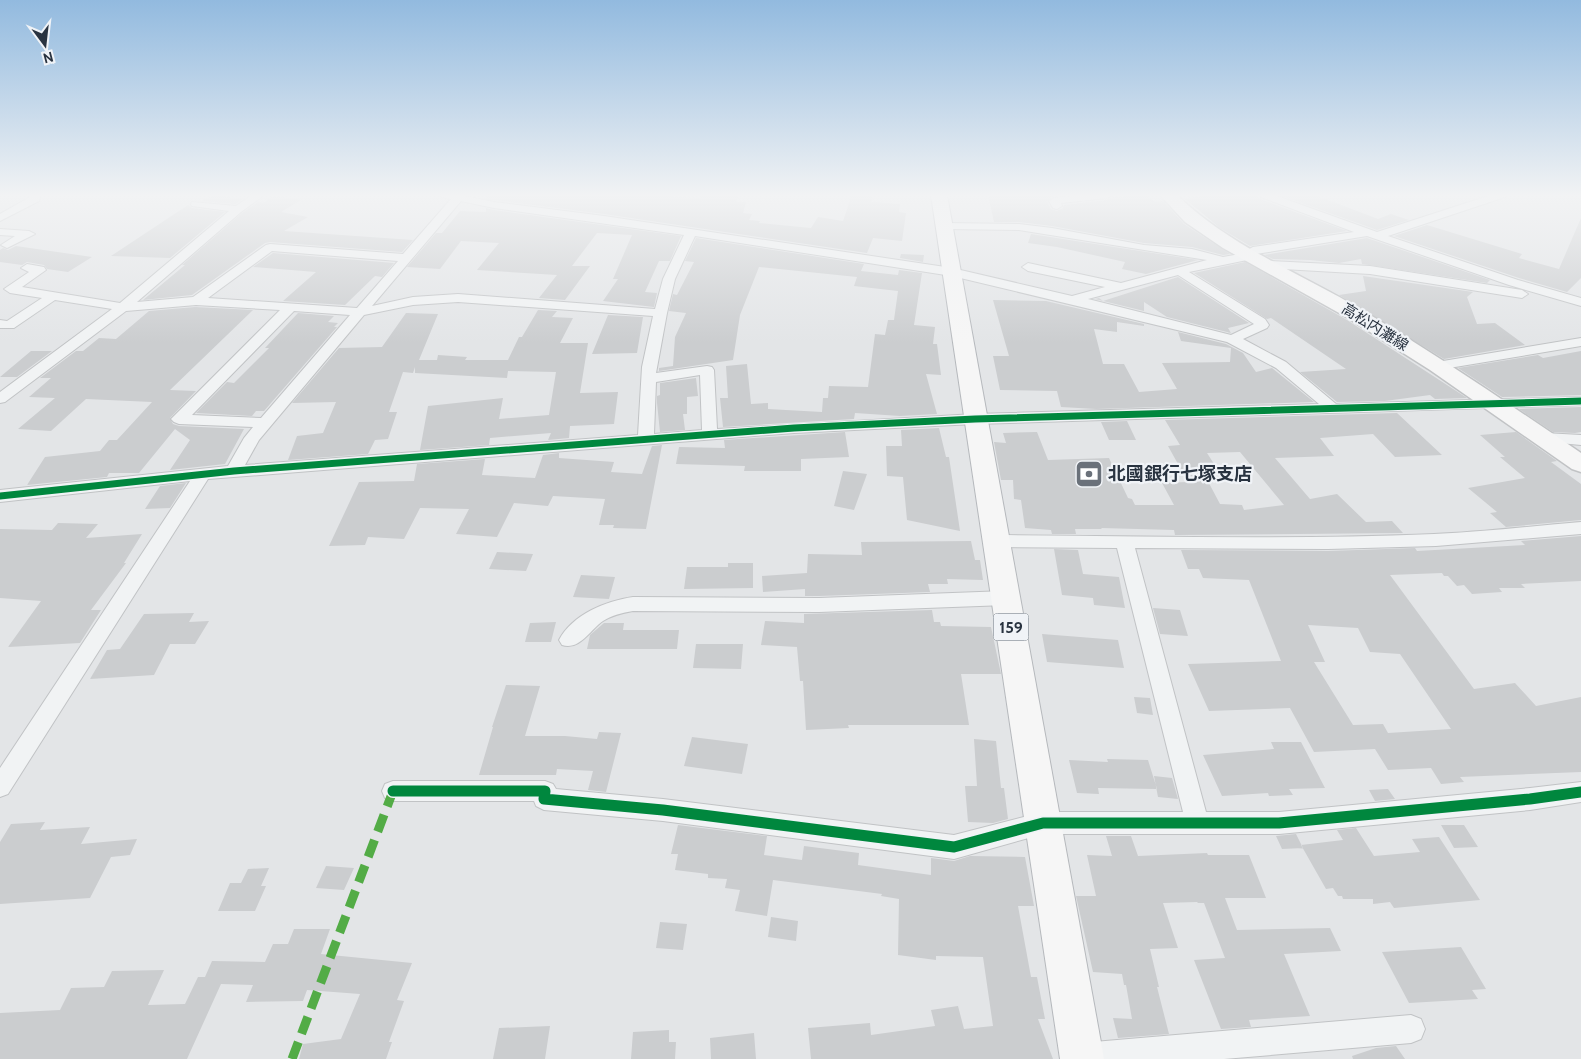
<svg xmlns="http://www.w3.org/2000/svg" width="1581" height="1059" viewBox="0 0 1581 1059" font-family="Cabin,'Noto Sans JP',sans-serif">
<rect width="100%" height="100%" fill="#e3e5e7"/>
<path fill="#cbcdcf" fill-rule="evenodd" d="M213 195H216L242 199 236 204 201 201Z
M487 195H654L701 198 703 195 738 196 736 202H746L743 213 752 214 749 220 760 221 759 223 811 228 818 217 843 221 852 195H873L871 202 900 204 899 212 906 213 902 241 873 238 867 253 604 214 494 200 487 199Z
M988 195H1050L1052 197 1047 202 1051 209 1057 211 1063 208 1064 205 1107 200 1112 197 1146 195 1155 202 1163 201 1184 224 1230 254 1223 255 1192 247 1144 243 1052 226 1019 222H994Z
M1211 195H1258L1260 199 1347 231 1250 246 1220 228 1184 198Z
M1279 195H1315L1378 219 1391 214 1409 220 1377 230Z
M274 196 301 200 281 212 308 217 284 231 413 240 402 252 270 242 265 243 192 295 143 300 185 265H182L242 213 258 202 263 203Z
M188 205 192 208 225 212 170 258 111 256Z
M486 208 494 210 681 236 670 261H659L645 292 657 293 654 307 603 301 618 279H613L632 235 597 233 572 266H590L565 300 539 298 557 275 477 270 499 243 461 241 440 269 407 267 436 233H442L460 211 486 212Z
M1581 218V278L1567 292 1519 278 1394 236 1427 225 1522 254 1519 258 1559 269Z
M1031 234 1198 260 1146 274 1122 269 1125 262 1057 247 1028 243Z
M696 238 864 264 861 271 898 275 899 270 922 273 914 325 935 327 933 344H937L941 375 926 374 937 414 900 416 855 413 854 419 723 427 720 398H728L726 366 747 364 751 404 768 403V409L822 412 823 398H828L829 386 868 387 875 334 885 335 888 320H894L898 291 854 286 857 277 759 267 740 315 733 360 659 371V368L673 366 675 337 686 313 669 311 673 294 677 295 694 262 685 261Z
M1367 238 1490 280 1487 283 1362 264 1361 259 1339 263 1310 260 1273 259 1264 255Z
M16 246 92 257 68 272 47 269 44 265 27 262 22 265 0 262V250L3 248 8 250Z
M273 253 394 263 382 277 375 276 345 305 283 301 316 272 253 267Z
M901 254 924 255 923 262 900 258Z
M1245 262 1347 320 1467 398 1435 399 1430 395 1385 401 1337 402 1300 372 1346 369 1271 318 1267 319 1194 273Z
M1363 276 1473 292 1467 297 1477 324 1495 323 1525 345 1444 359 1339 295 1366 291Z
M1178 277 1249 323 1228 328 1231 333 1167 317 1144 302V311L1095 299 1099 298 1103 301Z
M993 300 1046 301 1144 324V326L1117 322V332L1094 329 1103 364H1124L1139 392 1177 389 1162 363 1230 362 1231 348 1181 341 1178 332 1226 344 1243 353 1256 372 1272 368 1314 402 1096 409 1061 407 1057 391 1000 390 993 356H1009Z
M195 307 253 310 170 390 196 391 170 418 173 424 179 426 244 429 225 464 170 470 190 440 175 429 139 473H109L107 477 27 485 45 457 100 451 109 440H117L152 402 86 399 51 431 18 429 55 398 29 397 51 378H40L76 351H83L99 338 116 339 149 311Z
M538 310 557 311 552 317 573 318 560 343H588L580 393 618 392 614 424 570 426 569 438 548 440 551 433 490 438 489 445 420 450 428 406 503 398 499 419 549 415 556 372 508 371 507 378 415 373V367L413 373 403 372 389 412H397L388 439 375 440 368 454 288 460 297 436 323 433 336 402 292 403 339 348 382 347 406 313 438 314 419 360H437L438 355 467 357 465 360H508L519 337H522Z
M298 313 334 316 328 322 338 323 334 327H337L264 411H256L252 416 196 413 227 382 234 383 269 348H265Z
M608 315 643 317 637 353 592 354Z
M31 351H52L17 377H0Z
M1581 351V395L1502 397 1458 368 1538 355 1543 358Z
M696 378 698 396 687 397V414H683L685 430 660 432 657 403V396L660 395V383Z
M1581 407V432L1575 433 1553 432 1519 409Z
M1397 413 1442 455 1395 457 1373 434 1320 438 1334 456 1275 458 1310 499 1337 494 1366 522 1392 521 1403 533 1175 535 1174 530 1101 528 1102 529H1075L1076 534H1052L1051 530 1025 528 1021 500 1014 499 1013 480H1001L994 442 1006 443 1003 433 1037 432 1048 460 1109 458 1128 498 1132 499 1135 505H1174L1162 483 1188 482 1168 446 1180 445 1165 420ZM1240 452 1284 505 1244 510 1242 505 1220 504 1202 470H1218L1207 453Z
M1127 421 1136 440H1109L1101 422Z
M939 428 946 457H949L960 531 907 520 903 477 887 476 886 446H902L901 430Z
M845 432 849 457 801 459V471H744L745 466 676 464 679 447 725 448 724 440Z
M1516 432 1557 461 1551 462 1581 484V520L1506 527 1490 513 1497 512 1468 488 1525 478 1500 457H1505L1480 435Z
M662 445 646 529 613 528 614 525H599L605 499 553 496 548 506 514 503 497 537 456 534 469 509 420 508 404 539 368 537 365 545 329 546 359 482 414 481 417 464 485 459 482 475 535 478 543 455 559 453V458L614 462 611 472 642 474 652 446Z
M843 471 867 474 854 510 834 506Z
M186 483 170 508 145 509 160 486Z
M58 523 98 524 86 538 142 534 124 563H126L91 610H101L80 643 8 647 41 601 0 598V529L52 530Z
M1581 536V581L1521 584 1525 588H1499L1502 592 1472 594 1464 585 1457 586 1448 576H1444L1442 573 1390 575 1474 689 1515 683 1536 706 1581 697V772L1460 777 1464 782 1441 784 1431 768 1388 770 1375 749 1314 752 1290 708 1209 711 1188 664 1281 661 1249 580 1203 578 1199 569H1188L1181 550 1328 551 1415 548 1417 551 1525 545 1521 541ZM1308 625 1358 628 1370 652 1400 654 1451 729 1388 733 1383 724 1353 725 1314 662H1325Z
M971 541 975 560H980L983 580 947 579 948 584H928L930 592 819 596H805V589L763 592 762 576 807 573 808 554 862 555 861 542Z
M1054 549 1078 550 1083 574 1119 577 1125 608 1094 605 1093 598 1062 595Z
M497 552 533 554 526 571 489 569Z
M728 563H753V588L684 589 687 567H728Z
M581 575 615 577 609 599 573 597Z
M1153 608 1180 610 1188 636 1160 634Z
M932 610 934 622H940L941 626 991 627 1001 674H961L969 725H848L849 728 806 730 803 681H800L797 647 761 645 765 621 804 623V614Z
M194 613 189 622 209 621 195 644H170L154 675 90 679 107 650 120 649 144 614Z
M556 622 551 642H525L530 623Z
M604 623H624L623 630H679L677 649H587L590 635Z
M1042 634 1118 640 1124 668 1047 662Z
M696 644H743L741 669 693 668Z
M506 685 540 686 525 736H565L597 739 599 732 621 733 606 792 588 790 593 771 557 769 556 775H479L493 727H492Z
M1134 697 1150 698 1153 715 1137 713Z
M692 737 748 744 742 774 684 766Z
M974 739 996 741 1001 788H1004L1008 819 993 823 968 822 965 786H977Z
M1271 742H1301L1325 788 1289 789 1293 795 1269 796 1268 793 1222 796 1203 755 1274 749Z
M1107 759 1148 760 1157 789 1098 788 1099 794 1077 793 1069 760 1108 762Z
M1154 776 1172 778 1178 799 1158 797Z
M1388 789 1395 799 1375 801 1369 790Z
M45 822 40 830 90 827 81 844 137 839 130 855 111 857 90 898 0 904V842L11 824Z
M678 825 767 836 764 855 802 860 804 846 859 853 858 865 931 875V858L954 861 970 856 1025 857 1034 906H1018L1031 977H1037L1045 1019H1038L1053 1059H811L808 1028 870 1023 871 1035 935 1026 931 1010 958 1006 964 1029 993 1026 983 957 936 956V960L898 955 899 899 881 896 882 894 773 880 767 916 735 911 740 890 725 888 727 879 708 878V874L675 870 678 854H671Z
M1441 825H1464L1478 847 1454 848Z
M1356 828 1374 856 1420 852 1412 839 1439 837 1480 900 1394 908 1390 902 1373 904V899H1343L1342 896H1338L1333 888 1326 889 1301 845 1343 840 1337 830Z
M1296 834 1303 848 1282 849 1276 836Z
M1106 836H1131L1138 856 1207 853 1208 855H1249L1266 898H1225L1237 930 1330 928 1341 951 1284 954 1310 1016 1249 1020 1251 1027 1221 1029 1194 960 1225 958 1204 903H1198L1197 902 1163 903 1178 948 1150 949 1159 987H1157L1169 1034 1118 1038 1113 1018 1132 1019 1126 985H1124L1122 974 1093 972 1076 896H1096L1087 855 1112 856Z
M326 866 354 868 344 890 316 888Z
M269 868 261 886H266L255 911H218L230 883H241L248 869Z
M771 917 798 921 796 941 768 937Z
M660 922 687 924 683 950 656 948Z
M294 929H330L321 954 412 963 397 1000 404 1001 389 1042H392L386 1059H299L303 1044 341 1039 360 994 307 990 303 1001 246 1002 253 985 221 984 187 1059H0V1013L60 1010 71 988 104 987 112 971 164 970 148 1005 185 1004 198 977H205L212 961 265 962 273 944H288Z
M1461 947 1486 989 1472 990 1478 999 1409 1003 1382 952Z
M550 1026 545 1059H493L499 1028Z
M669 1030V1042H676L675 1059H631L633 1032Z
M754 1033 756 1059H711L710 1038Z
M1396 1046 1405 1059H1353L1352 1056 1376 1048Z"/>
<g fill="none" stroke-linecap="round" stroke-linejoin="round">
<g stroke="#c1c3c5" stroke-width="2">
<path id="street" d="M31 195H41L39 201 0 221V214L30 197Z
M252 195H264L241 212 137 302 193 297 266 245 270 244 403 254 451 199 441 197 440 195H460L494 202 604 216 952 268 1072 296 1105 287 1028 271 1022 267 1028 263 1121 283 1207 260 1019 230 944 229 938 226 944 223 1019 224 1052 228 1144 245 1192 249 1223 257 1240 254 1253 247 1354 232 1261 197 1260 195H1274L1377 232 1491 195H1506L1505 197 1388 236 1518 280 1581 298V306L1509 285 1367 236 1256 254 1247 260 1189 272 1265 319 1269 325 1267 328 1243 339 1286 362 1336 404 1581 397V405L975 424 794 433 208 479 8 794 0 797V768L190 481 0 502V490L228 466 244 438 253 427 179 424 174 422 171 419 280 310 196 305 126 311 5 402 0 403V392L112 309 55 300 14 328H0V320L7 321 42 298 10 293 4 289 29 272 21 268 27 264 44 267 46 270 22 287 120 303 229 211 192 206 191 204 192 202 236 206ZM461 201 494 208 684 235 663 279 655 309 458 294 413 297 372 306ZM695 236 952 276 1227 342 1276 368 1319 404 975 414 717 429 714 370 712 367 707 366 656 373 667 313 675 279ZM272 251 398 261 357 308 208 298ZM1178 275 1254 324 1231 335 1088 299ZM458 302 653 316 642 367 638 435 245 465 259 440 364 315 413 305ZM294 311 350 315 261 418 192 415ZM700 375 702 430 654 434 656 382Z
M1080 195H1112L1107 198 1061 203 1062 206 1057 209 1053 208 1049 201 1054 198Z
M0 229 29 231 35 234 7 248 1 245 15 236 0 235Z
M1268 261 1370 266 1522 290 1528 294 1522 298 1370 274 1264 268 1262 265Z
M1581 338V346L1437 370 1432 369 1430 366 1432 363 1437 362Z
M1544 433 1581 435V445L1538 441 1536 438 1538 435Z
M1581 522V534L1436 546 1328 549 1135 548 1206 812H1279L1530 788 1581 782V802L1530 810 1279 834H1043L954 859 663 821 544 810 536 806 534 801H393L385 798 382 791 385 784 393 781H545L553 784 556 789 663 799 954 835 1043 812H1183L1117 548 996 547 990 545 987 541 990 537 996 535C1142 536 1288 540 1434 534 1483 532 1532 526 1581 522Z
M1006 591 1013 593 1015 598 1013 603 1006 605 819 612 633 611C622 613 612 615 603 621 590 630 579 651 562 645L559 640C573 614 606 601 633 597L819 598Z
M1411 1015 1421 1019 1425 1029 1421 1039 1411 1043 1224 1059H1069L1068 1057 1072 1047 1082 1043Z"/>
</g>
<g stroke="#c1c3c5" stroke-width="3">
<path id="secondary" d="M1160 195H1177C1229 246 1300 273 1362 310 1437 355 1509 404 1581 453V472L1572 469 1430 370 1348 318 1223 248 1185 222Z"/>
</g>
<g stroke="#b5b8bc" stroke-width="2">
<path id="highway" d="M931 195H947L1104 1059H1060Z"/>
</g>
<use href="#street" fill="#f1f3f4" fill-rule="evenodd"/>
<use href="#secondary" fill="#f6f6f6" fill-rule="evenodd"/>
<use href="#highway" fill="#f6f6f6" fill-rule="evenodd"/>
<path stroke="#53ac46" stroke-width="9" stroke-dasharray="18 9" stroke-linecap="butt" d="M292 1059 393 791"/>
<g stroke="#f0f3f7" stroke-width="9">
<path id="cycleway-far1" d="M0 496 234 471 794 428 975 419 1581 401"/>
</g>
<g stroke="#f0f3f7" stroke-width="14">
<path id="cycleway" d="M393 791H545L544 799 663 810 954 847 1043 823H1279L1530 799 1581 792"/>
</g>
<use href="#cycleway-far1" stroke="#00873e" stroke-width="7"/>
<use href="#cycleway" stroke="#00873e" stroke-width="11"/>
</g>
<linearGradient id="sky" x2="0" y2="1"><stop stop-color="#92badf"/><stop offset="0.57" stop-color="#f2f3f4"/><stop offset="1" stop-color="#f2f3f4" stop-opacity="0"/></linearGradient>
<rect width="1581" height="343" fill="url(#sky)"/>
<defs>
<g id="bank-square" transform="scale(1.4375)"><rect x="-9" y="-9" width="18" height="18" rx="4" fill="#6a717a" stroke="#f0f3f7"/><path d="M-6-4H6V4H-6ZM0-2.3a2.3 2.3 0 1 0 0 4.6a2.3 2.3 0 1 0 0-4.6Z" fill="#fff"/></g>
</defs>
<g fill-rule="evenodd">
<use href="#bank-square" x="1089" y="474"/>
</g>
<g text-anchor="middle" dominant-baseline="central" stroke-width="4.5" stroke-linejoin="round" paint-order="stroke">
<g font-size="15" fill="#293340" stroke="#f0f3f7">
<text transform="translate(1375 327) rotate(32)">高松内灘線</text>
</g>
<rect fill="#f0f3f7" stroke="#656d77" stroke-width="1" x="993.5" y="613.5" width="35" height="27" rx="4"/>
<g font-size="16" font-weight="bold" fill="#293340">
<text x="1011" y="627">159</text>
</g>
<g font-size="18" font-weight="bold" fill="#293340" stroke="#f0f3f7" text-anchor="start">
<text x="1108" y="474">北國銀行七塚支店</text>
</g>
</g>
<g transform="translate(45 45) rotate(165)" stroke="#f0f3f7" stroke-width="4" paint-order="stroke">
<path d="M0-4L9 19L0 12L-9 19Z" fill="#293340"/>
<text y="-8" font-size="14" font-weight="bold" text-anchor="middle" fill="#293340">N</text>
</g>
</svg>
